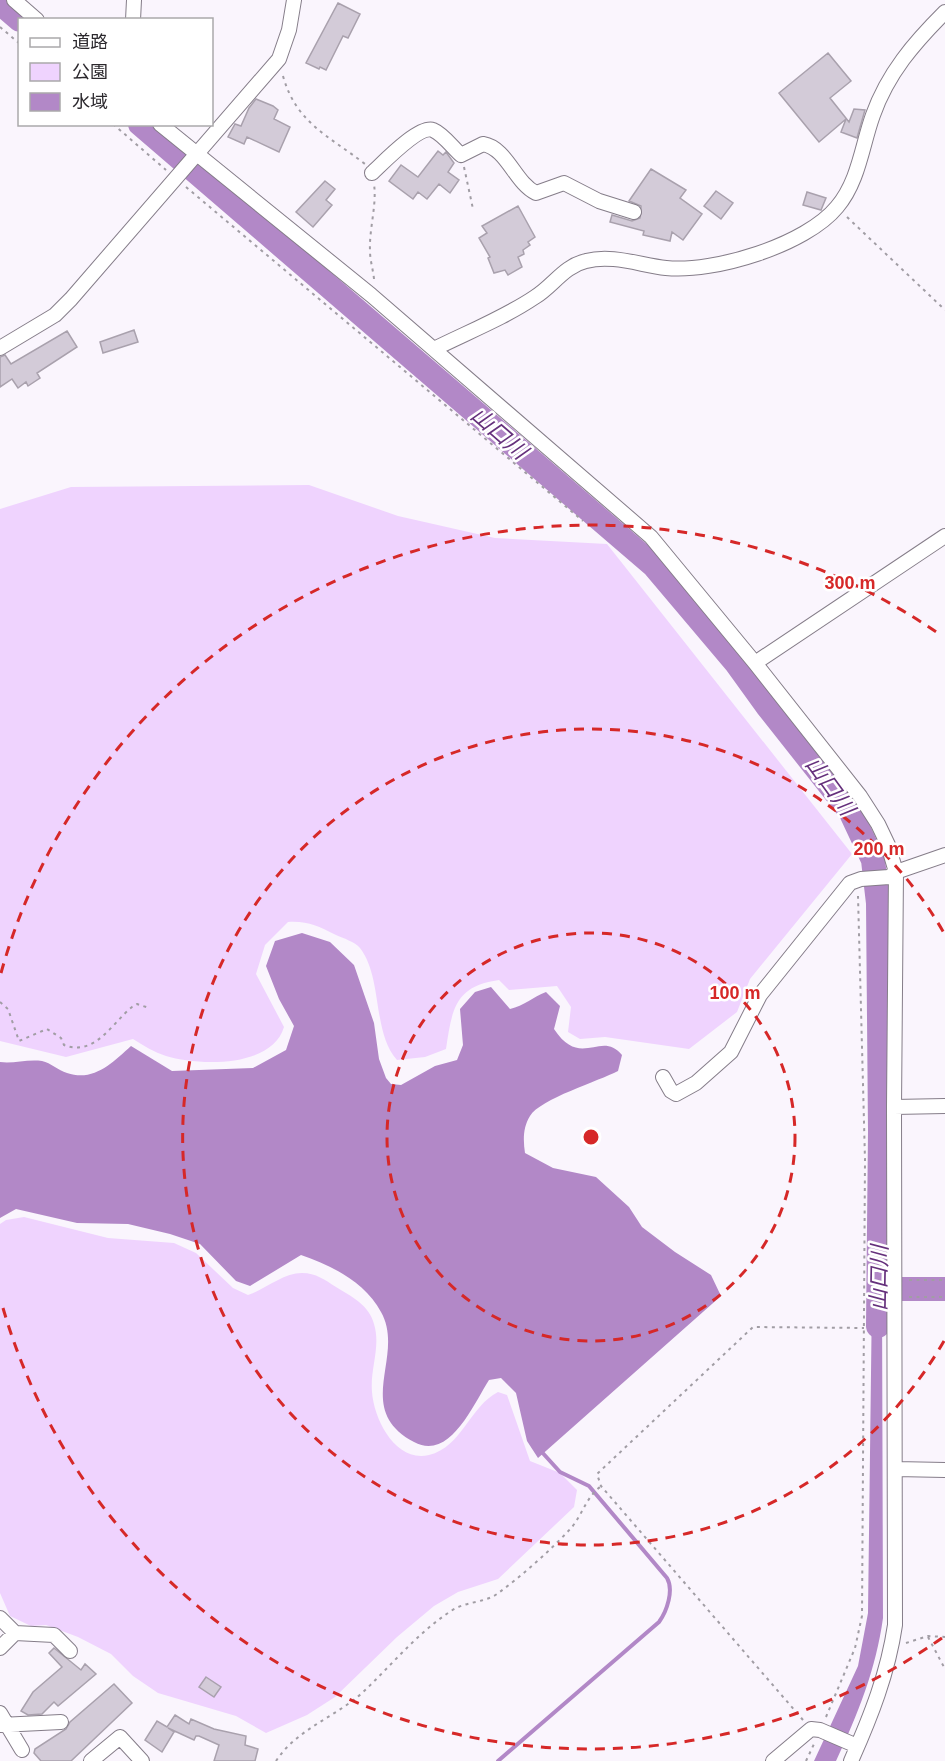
<svg xmlns="http://www.w3.org/2000/svg" width="945" height="1761" viewBox="0 0 945 1761" font-family="Helvetica,'Noto Sans JP',sans-serif">
<rect width="100%" height="100%" fill="#faf5fd"/>
<path fill="#efd3fe" d="M309 485 398 516 495 538 607 544 852 854 750 979 737 1012 689 1049 605 1037 580 1039 568 1032 571 1007 557 986 509 990 499 980C455 986 452 1009 446 1049L425 1057 397 1060C372 1032 383 978 360 948 355 942 343 938 336 935 317 926 309 921 288 922L265 945 256 974 284 1027C272 1068 199 1066 166 1056 154 1052 144 1046 133 1039L66 1057 0 1041V509L71 487Z
M24 1217 108 1238 174 1243 196 1253 233 1288 248 1295C266 1289 283 1273 302 1273 316 1273 325 1280 336 1287 351 1296 369 1305 374 1324 381 1347 370 1368 372 1392 374 1420 396 1463 429 1455 462 1447 470 1406 498 1392L507 1395 530 1461 560 1473 577 1490 574 1507 498 1579 458 1592 434 1606 397 1637 335 1697 307 1715 266 1733 236 1716 158 1693 133 1676 111 1654 78 1637 46 1625 31 1626 10 1616 0 1593V1224L6 1220Z"/>
<path fill="#b288c7" d="M302 933 330 942 354 965 374 1023 379 1059 386 1078 391 1084 401 1085 435 1066 457 1060 463 1045 460 1009 475 992 491 987 510 1009C524 1006 533 997 546 992L560 1006 554 1029C581 1070 601 1029 622 1055L618 1071C599 1081 540 1099 530 1116 523 1127 523 1140 525 1153L553 1168 596 1177 629 1207 642 1227 675 1252 711 1275 721 1296 538 1458 527 1441 516 1393 501 1378 489 1380C474 1403 450 1462 414 1442 352 1409 406 1356 381 1312 365 1282 331 1265 301 1255L250 1286 236 1281 200 1244 170 1234 128 1224 77 1223 16 1209 0 1218V1062C13 1064 27 1059 42 1061 51 1063 58 1070 67 1073 94 1082 112 1063 131 1046L172 1071 253 1068 286 1050 294 1026 279 999 266 966 275 941Z
M872 1294 882 1295 883 1618C876 1669 858 1714 836 1761H814L858 1666 868 1613Z"/>
<g fill="none" stroke-linecap="round" stroke-linejoin="round">
<path stroke="#b288c7" stroke-width="4" d="M498 1761 659 1622C667 1611 674 1590 667 1578L589 1486 560 1472 540 1450"/>
<path stroke="#b288c7" stroke-width="24" d="M0 3 20 20
M140 124 654 566 736 663 767 706 850 811 873 860 878 903 880 1131 878 1326
M879 1289H945"/>
</g>
<path fill="#d3cbd8" stroke="#a9a1ad" stroke-width="1.5" d="M338 3 360 14 348 38 343 36 326 70 320 67 319 69 306 63Z
M828 53 851 81 830 98 849 122 854 109 865 110 857 138 841 132 846 119 819 142 779 93Z
M256 99 273 106 278 110 274 119 290 127 279 152 247 137 244 144 228 137 235 124 241 126 249 108Z
M438 151 443 155 446 152 454 163 448 172 459 180 450 193 439 184 427 199 418 192 413 199 389 181 401 165 418 177Z
M651 169 686 190 680 198 702 214 683 240 672 232 670 241 643 235 644 231 610 222 612 215 632 221 640 218 641 206 629 201Z
M325 181 335 189 326 200 332 205 313 227 296 212Z
M716 191 733 203 721 219 704 206Z
M807 192 826 198 821 210 803 205Z
M518 206 535 237 528 242 530 245 523 250 524 254 518 257 522 267 508 275 505 270 494 273 488 258 490 257 479 238 487 233 482 226Z
M134 330 138 342 103 353 100 342Z
M67 331 77 347 37 373 40 378 28 386 26 382 18 388 12 379 0 387V357L5 355 11 364Z
M54 1648 81 1670 85 1664 96 1674 58 1706 54 1702 42 1714 28 1715 21 1711 33 1692 62 1667 49 1653Z
M206 1677 221 1687 214 1697 199 1687Z
M114 1684 132 1703 71 1761H41L34 1753 35 1749 66 1729 70 1722Z
M175 1715 189 1724 191 1719 214 1729 246 1736 245 1745 258 1749 255 1761H214L219 1745 199 1736H196L194 1740 168 1728 174 1732 162 1752 145 1740 157 1721 167 1727Z"/>
<g fill="none" stroke-linecap="round" stroke-linejoin="round">
<g stroke="#857d89" stroke-width="16">
<path id="minor" d="M14 0 37 20
M133 20 134 0
M160 124 371 295 651 537 755 663 860 796 878 824 888 845 896 872 894 1107 895 1625C888 1673 871 1716 851 1761
M372 173C383 163 419 125 433 130 443 134 453 148 461 155L483 144C507 148 515 183 536 193L564 183 599 201 634 212
M0 348 55 315 71 299 279 59 289 30 294 0
M434 349C468 332 504 318 535 297 553 286 564 266 586 261 612 254 640 265 666 268 714 273 806 245 837 207 859 181 862 145 873 115 888 73 914 43 945 12
M755 663 945 536
M663 1077 671 1091 676 1094 696 1083 731 1052 760 995 850 883 861 879 889 877 896 872 945 855
M894 1107 945 1106
M896 1469 945 1470
M0 1618 15 1633 54 1635 70 1651
M0 1648 15 1633
M0 1713 22 1750
M0 1725 61 1722
M91 1761 120 1737 142 1761
M773 1761 811 1729 820 1730 857 1746"/>
</g>
<path stroke="#a19da4" stroke-width="2" stroke-dasharray="3 4.5" stroke-linecap="butt" d="M0 27 20 44
M283 76C296 123 329 136 365 164
M113 124 166 170
M464 167 473 209
M186 187 583 521
M847 217 945 310
M374 279C373 269 370 260 370 251 369 229 377 205 374 184
M0 1002 8 1009 19 1041 47 1029 61 1038 64 1045C95 1057 112 1023 132 1007L137 1004 149 1008
M909 1280H945
M909 1297H945
M928 1637 945 1669
M906 1643 928 1636 945 1637
M826 1717 855 1648 862 1616 865 1160 858 896
M803 1720 601 1486 597 1474 753 1327 864 1328
M276 1761C296 1730 333 1718 361 1694 391 1666 416 1634 451 1611 466 1601 484 1603 497 1594 523 1575 551 1550 572 1527 583 1513 586 1498 600 1487
M806 1761 814 1744"/>
<use href="#minor" stroke="#fff" stroke-width="14"/>
</g>
<g fill="none" stroke="#d62828" stroke-width="3" stroke-dasharray="10 8">
<circle cx="591" cy="1137" r="204"/>
<path d="M944 1341A408 408 0 1 1 944 933"/>
<path d="M942 1638A612 612 0 0 1 1 1301M1 973A612 612 0 0 1 942 636"/>
</g>
<g text-anchor="middle" dominant-baseline="central" stroke-width="5" stroke-linejoin="round" paint-order="stroke">
<g font-size="22" font-style="italic" fill="#65307c" stroke="#fff">
<text transform="translate(499 433) rotate(41)">山口川</text>
<text transform="translate(830 786) rotate(54)">山口川</text>
<text transform="translate(879 1278) rotate(-89)">山口川</text>
</g>
</g>
<circle cx="591" cy="1137" r="9" fill="#d62828" stroke="#fff" stroke-width="3"/>
<g font-size="18" text-anchor="middle" font-weight="bold" fill="#d62828" stroke="#fff" stroke-width="5" stroke-linejoin="round" paint-order="stroke">
<text x="850" y="589">300 m</text>
<text x="879" y="855">200 m</text>
<text x="735" y="999">100 m</text>
</g>
<rect x="18" y="18" width="195" height="108" fill="#ffffff" stroke="#aaa9ab" stroke-width="1.5"/>
<rect x="30" y="38" width="30" height="9" fill="#ffffff" stroke="#aaa9ab" stroke-width="1.5"/>
<text x="72" y="48" font-size="18" fill="#2b282d">道路</text>
<rect x="30" y="63" width="30" height="18" fill="#efd3fe" stroke="#aaa9ab" stroke-width="1.5"/>
<text x="72" y="78" font-size="18" fill="#2b282d">公園</text>
<rect x="30" y="93" width="30" height="18" fill="#b288c7" stroke="#aaa9ab" stroke-width="1.5"/>
<text x="72" y="108" font-size="18" fill="#2b282d">水域</text>
</svg>
